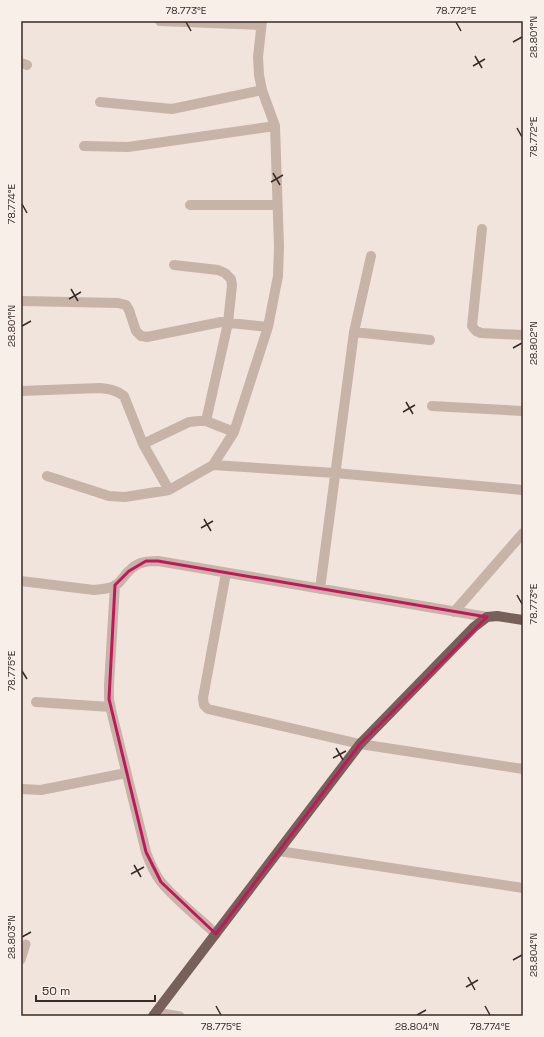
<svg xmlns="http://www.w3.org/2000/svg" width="544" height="1037" viewBox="0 0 544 1037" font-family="'Space Grotesk',sans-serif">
<rect width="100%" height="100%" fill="#f1e4dd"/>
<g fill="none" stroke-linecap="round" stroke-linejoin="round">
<path stroke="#c8b3a9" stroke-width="9" d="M21 960 26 944
M156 1012 180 1016"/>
<path stroke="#c8b3a9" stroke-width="10" d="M160 21 261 25
M21 63 27 65
M100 102 172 109 262 90
M84 146 128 147 275 126
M190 205H277
M482 229 472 326 476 331 481 333 523 335
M174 265 218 270 225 273 231 279 232 285 228 323 206 421
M22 301 118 303 126 305 129 310 136 331 141 336 147 337 221 322 268 327
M354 332 430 340
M21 391 100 388C110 389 116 390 124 396L143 444 169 490
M432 406 523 411
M143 444 189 422 199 421H206L234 432
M213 465 335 473 523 490
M47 476 109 496 125 497 169 490 213 465 234 432 268 327 278 276 279 247 275 126 262 90 259 75 258 57 262 21
M226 573 203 698 204 705 208 709 360 744 523 769
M21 581 94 590C101 589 110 589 116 585 122 581 124 575 129 571 137 562 147 561 158 561L487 617
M115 585 109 685V699L112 714 146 852C150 863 154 873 161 882 177 901 198 917 216 934
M320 589 354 332 371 256
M454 612 523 533
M36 702 110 707
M21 789 41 790 126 773
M279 851 523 888"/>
<path stroke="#77605a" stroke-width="10" d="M153 1016 360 744 474 627 487 617 497 616 523 620"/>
</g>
<path fill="none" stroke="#c2185b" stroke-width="3" stroke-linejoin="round" d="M146 561H158L487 617 360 744 216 934 161 882 146 852 109 699 115 585 129 571Z"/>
<path fill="none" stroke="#362b29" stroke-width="1.5" d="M186 22 191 31M456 22 461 31M513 42 522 37M475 56 482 68M473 66 485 59M517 128 522 137M273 173 280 185M271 182 283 175M22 204 27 213M71 289 78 301M69 299 81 292M22 326 31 321M513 348 522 343M406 402 413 414M403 412 415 405M204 519 211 531M201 528 213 521M517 595 522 604M22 671 27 679M336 748 343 760M333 758 346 751M134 865 141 877M131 874 144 867M22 937 31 932M513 960 522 955M468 977 475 990M466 987 478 980M216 1006 221 1015M485 1006 490 1015M417 1015 426 1010"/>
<rect width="544" height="1037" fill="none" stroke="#f9efe9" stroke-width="44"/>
<path d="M36 995v6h119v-6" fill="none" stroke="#362b29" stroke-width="2"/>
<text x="42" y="995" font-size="12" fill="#362b29" stroke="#f9efe9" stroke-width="3" paint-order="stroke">50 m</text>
<rect x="22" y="22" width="500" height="993" fill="none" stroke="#362b29" stroke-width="1.5"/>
<g font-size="10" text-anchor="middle" fill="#362b29">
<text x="186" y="14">78.773°E</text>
<text x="456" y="14">78.772°E</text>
<text transform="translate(533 37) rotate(-90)" y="4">28.801°N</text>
<text transform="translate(533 137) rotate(-90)" y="4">78.772°E</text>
<text transform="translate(11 204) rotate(-90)" y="4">78.774°E</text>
<text transform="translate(11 326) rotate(-90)" y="4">28.801°N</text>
<text transform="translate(533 343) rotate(-90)" y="4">28.802°N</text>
<text transform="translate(533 604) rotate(-90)" y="4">78.773°E</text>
<text transform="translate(11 671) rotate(-90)" y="4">78.775°E</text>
<text transform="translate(11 937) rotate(-90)" y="4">28.803°N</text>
<text transform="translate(533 955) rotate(-90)" y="4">28.804°N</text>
<text x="221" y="1030">78.775°E</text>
<text x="417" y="1030">28.804°N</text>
<text x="490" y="1030">78.774°E</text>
</g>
</svg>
